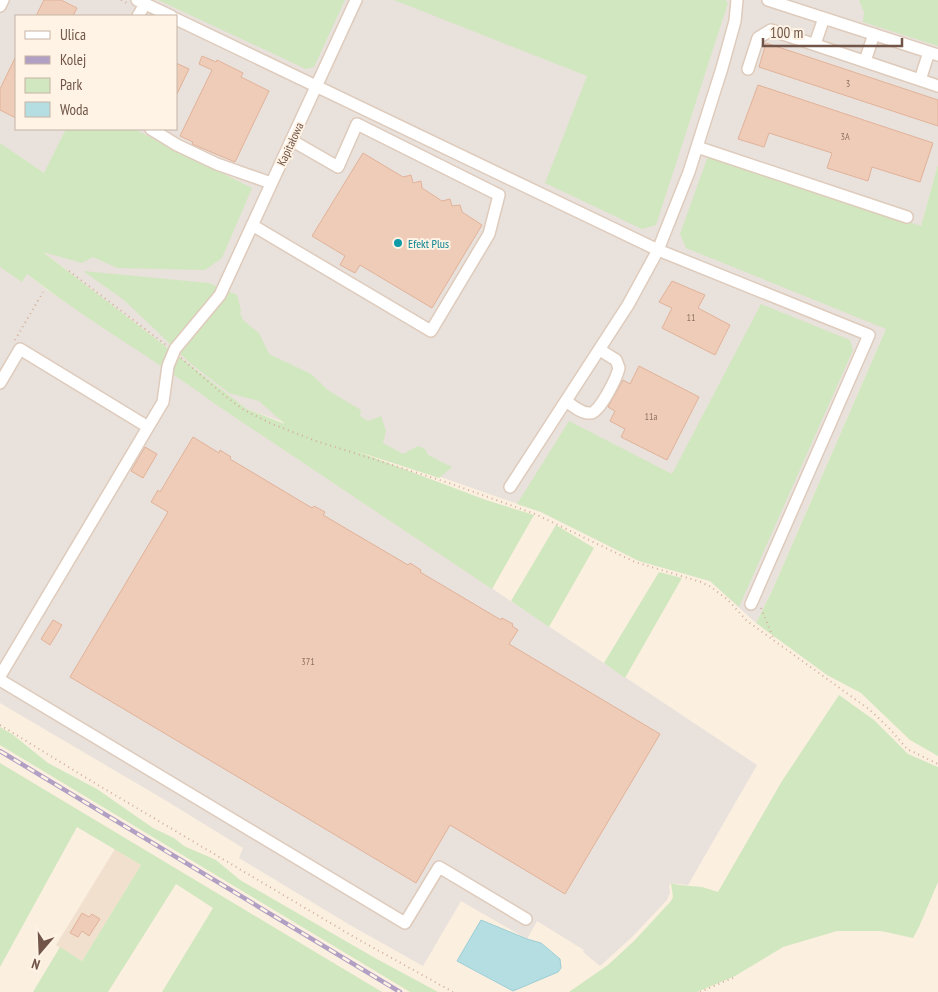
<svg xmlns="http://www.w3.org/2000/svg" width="938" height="992" viewBox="0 0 938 992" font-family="'PT Sans Narrow',sans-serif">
<rect width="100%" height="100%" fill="#fbefe0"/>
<path fill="#f2e0ce" d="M115 849 141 865 82 961 56 945Z"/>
<path fill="#e9e1db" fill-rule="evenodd" d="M0 0H938V164L921 226 886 329 772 591 756 623 710 581 639 561 541 512 247 409 42 251 27 274 50 292 174 373 215 404 757 765 688 885 671 883 669 886 670 893 667 900 632 937 600 966 583 952 584 950 537 921 527 939 461 901 423 966 350 925 239 858 243 848 165 800 0 703ZM16 16H176V129H16Z"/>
<path fill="#d1e7bf" d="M158 0H345L314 67 306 69Z
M394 0H725L728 3 656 225 642 229 545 183 587 76Z
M859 0H938V46L863 22 864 12Z
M66 129H134L252 188 222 258 205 270 117 268 93 257 82 263 43 252 247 409 285 424 259 401 229 393 190 363 124 300 83 271 209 283 237 295 241 310 240 314 244 321 259 333 269 354 311 374 329 391 361 410 360 416 368 421 381 416 386 431 383 443 403 454 418 446 425 449 428 455 452 467 439 478 356 451 486 500 534 515 492 589 215 404C154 358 87 321 27 274L22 282 0 267V143L44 173Z
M708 156 921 226 938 164V756L910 740 861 693 827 675 756 623 772 591 886 329 686 248 680 234Z
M761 304 850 340 853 350 739 607 710 581 639 561 541 512 517 504 569 421 672 474Z
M556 525 594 548 549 627 511 601Z
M659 572 682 578 625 678 604 663Z
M839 695 874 720 908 754 938 767V882L919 927 913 938 881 931H837L783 947 735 976 697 992H569L608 965 634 941 671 901 673 897 671 883 679 885 702 887 718 892 782 781Z
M0 727 12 734 48 763 97 789 153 828 174 838 184 846 216 860 240 880 375 958 438 992H410L0 745Z
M0 763 382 992H162L213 908 176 884 108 992H33L60 947 82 961 141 865 77 827 0 967Z"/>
<path fill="#b5dee3" stroke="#9cced4" d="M481 920 527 939 541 943 560 959 561 968 558 972 513 991 457 961Z"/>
<path fill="#efccb8" stroke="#e1b299" d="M44 0H61L77 8 73 16H36Z
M766 43 938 100V126L759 67Z
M16 56V118L0 110V89Z
M202 56 216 62 217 60 243 73 241 77 269 91 235 162 192 144 193 142 180 136 212 70 199 64Z
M176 63 189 69 176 96Z
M758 85 933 143 920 182 872 167 868 181 827 168 832 153 769 133 764 147 738 139Z
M363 153 403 177 411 175 413 183 421 181 422 188 442 201 450 199 452 206 460 205 462 212 482 225 432 308 360 265 355 273 340 265 345 256 312 236Z
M672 281 705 295 698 308 730 325 715 355 662 328 672 308 659 302Z
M639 366 699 397 667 460 621 437 625 429 610 421 615 411 608 407 623 380 630 384Z
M193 437 219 453 220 450 231 457 230 459 312 508 314 506 325 512 323 515 408 565 410 563 421 570 420 572 501 620 502 618 513 624 512 626 518 630 509 644 660 734 565 894 450 825 416 883 70 677 168 512 151 502 158 490 160 492Z
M145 447 157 454 143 478 131 471Z
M53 620 62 625 50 645 41 639Z
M82 913 89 917 92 914 100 919 89 936 82 931 78 937 70 933Z"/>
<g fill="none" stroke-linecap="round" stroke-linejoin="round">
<g stroke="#decbbc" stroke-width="14">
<path id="minor" d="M137 0 171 16
M768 0 938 55
M0 6 3 0
M138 16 145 4
M176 19 658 250 869 335 751 604
M815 44 824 18
M865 61 874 34
M748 69 758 38 771 30 938 86
M920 80 929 52
M151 129 177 145 217 164 271 183
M697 147 907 217
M252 225 431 331 489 234 499 195 357 124 338 167 291 140
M0 383 20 349 148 427
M566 401C573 406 582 414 591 413 600 412 617 377 619 368L616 360 600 350
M510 487 628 305 658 250 689 172 722 68 735 21 737 0
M0 676 163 402 168 366 175 349 220 295 356 0
M0 680 405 923 439 867 526 919"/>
</g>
<path stroke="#d3af9c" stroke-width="2" stroke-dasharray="1 4" stroke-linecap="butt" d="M121 0 127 3
M69 271 166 345
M15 340 43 292
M181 358 225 396 244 410 272 424 316 441 449 483 535 514 635 562 701 582 711 587 728 600 747 621 870 710 890 729 907 749 938 764
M761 608 774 640
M0 725 93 782 354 937 453 992
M700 992 735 977"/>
<use href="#minor" stroke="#fff" stroke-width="11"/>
<g stroke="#b1a0c3" stroke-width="4.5">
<path id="rail" d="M0 751 400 992"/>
</g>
<use href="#rail" stroke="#fef3e5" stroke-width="2.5" stroke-dasharray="8" stroke-linecap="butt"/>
</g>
<circle fill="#0f9aa8" stroke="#fef3e5" stroke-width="2" cx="398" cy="243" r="5"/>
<g text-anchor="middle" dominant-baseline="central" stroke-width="4" stroke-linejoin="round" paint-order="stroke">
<g font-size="10" fill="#907364">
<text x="848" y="83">3</text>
<text x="845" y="136">3A</text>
<text x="691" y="317">11</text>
<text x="651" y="416">11a</text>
<text x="308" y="661">371</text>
</g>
<g font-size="12" fill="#705548" stroke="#fef3e5">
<text transform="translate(290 144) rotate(-65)">Kapitałowa</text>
</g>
<g font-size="12" fill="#0d838f" stroke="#fef3e5" text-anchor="start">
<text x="408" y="243">Efekt Plus</text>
</g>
</g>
<rect x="15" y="15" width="162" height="115" fill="#fef3e5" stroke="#c5b4a6"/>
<rect x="25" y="31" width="25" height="8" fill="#ffffff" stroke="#c5b4a6"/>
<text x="60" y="40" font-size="15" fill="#705548">Ulica</text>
<rect x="25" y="56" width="25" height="8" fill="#b1a0c3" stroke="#c5b4a6"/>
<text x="60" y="65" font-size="15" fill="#705548">Kolej</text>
<rect x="25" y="78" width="25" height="15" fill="#d1e7bf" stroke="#c5b4a6"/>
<text x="60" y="90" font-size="15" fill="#705548">Park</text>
<rect x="25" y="102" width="25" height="15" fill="#b5dee3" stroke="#c5b4a6"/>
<text x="60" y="115" font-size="15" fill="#705548">Woda</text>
<g transform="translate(40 952) rotate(199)" stroke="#fef3e5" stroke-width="4" paint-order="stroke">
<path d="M0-4L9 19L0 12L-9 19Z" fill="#705548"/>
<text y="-8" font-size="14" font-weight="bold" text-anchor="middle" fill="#705548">N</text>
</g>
<path d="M763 38v8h139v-8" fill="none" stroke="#705548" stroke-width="2.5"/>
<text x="770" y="38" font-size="15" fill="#705548" stroke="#fef3e5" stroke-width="4" paint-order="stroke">100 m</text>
</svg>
